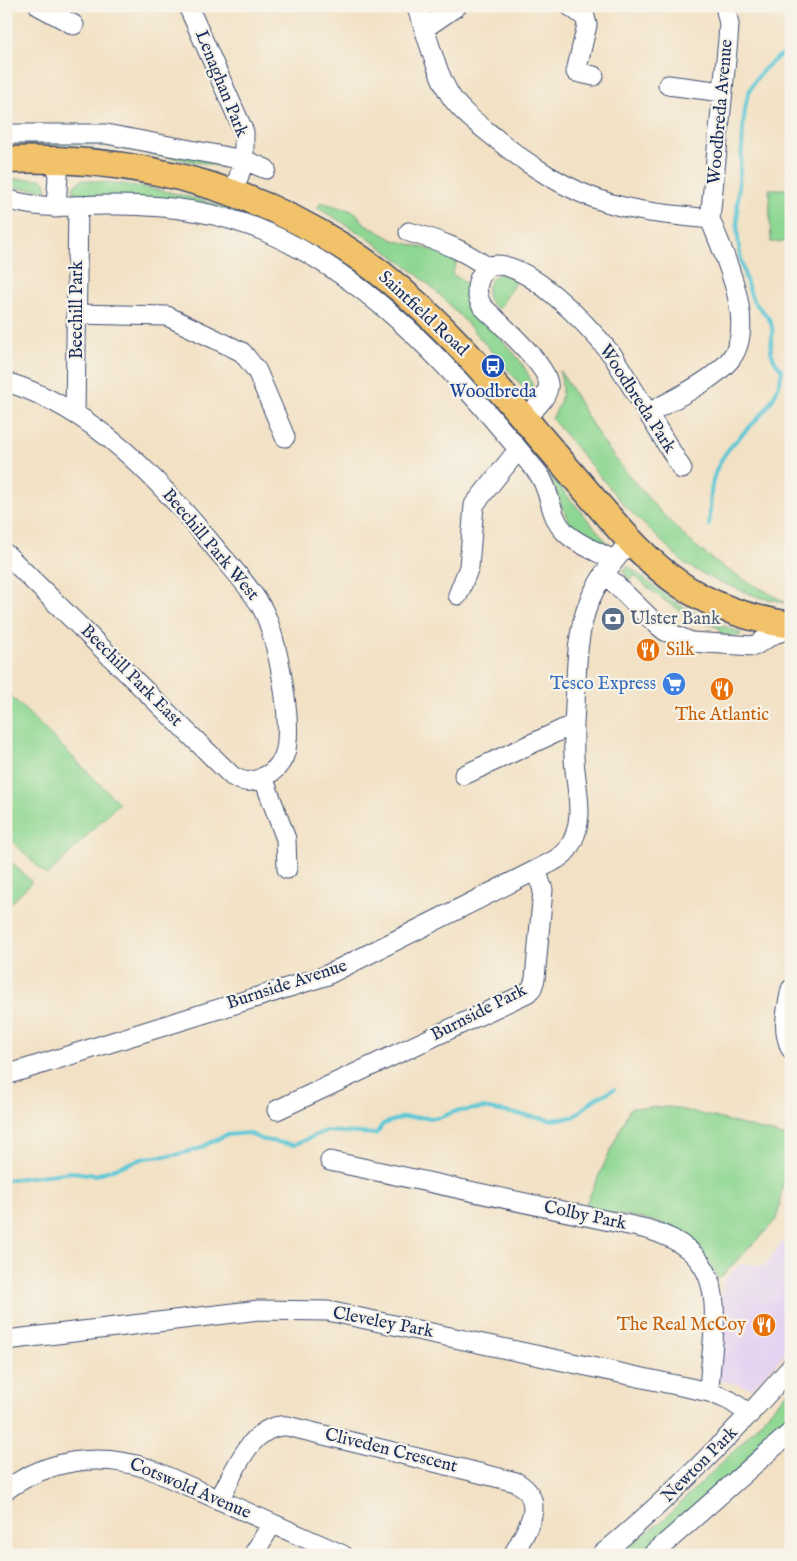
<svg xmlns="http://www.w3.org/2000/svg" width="797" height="1561" viewBox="0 0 797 1561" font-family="'IM FELL English',serif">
<rect width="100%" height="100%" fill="#f7f3e8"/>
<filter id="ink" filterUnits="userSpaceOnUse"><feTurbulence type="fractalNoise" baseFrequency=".02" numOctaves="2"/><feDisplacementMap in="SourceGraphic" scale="10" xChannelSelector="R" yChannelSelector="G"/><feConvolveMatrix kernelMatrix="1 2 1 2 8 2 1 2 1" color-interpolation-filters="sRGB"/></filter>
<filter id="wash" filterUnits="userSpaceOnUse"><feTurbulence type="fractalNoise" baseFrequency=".0096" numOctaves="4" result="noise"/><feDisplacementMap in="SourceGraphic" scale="20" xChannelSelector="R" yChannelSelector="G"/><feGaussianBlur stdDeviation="1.12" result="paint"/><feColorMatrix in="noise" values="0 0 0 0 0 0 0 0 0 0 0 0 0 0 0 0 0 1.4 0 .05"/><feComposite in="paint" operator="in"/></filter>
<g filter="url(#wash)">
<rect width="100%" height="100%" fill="#f2e1c4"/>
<path fill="#e5d3f1" d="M783 1241 791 1247V1348L752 1388 714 1379 723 1281 740 1264 764 1266Z"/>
<path fill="#8ed792" stroke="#548378" d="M103 139 222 162 226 167 97 145 6 144V140Z
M6 179H41L45 182 47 190 6 187Z
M81 180C147 185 195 195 256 219L214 209 73 193 74 186Z
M769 189H791V241L771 242Z
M321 202 355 212 365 224 393 240 459 257 452 274 469 285C470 292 471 302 474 308 493 337 529 357 534 394L532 397C503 365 475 331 445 300 408 263 363 233 317 208Z
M498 274 518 278 499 309C483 302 483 283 498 274Z
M559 370C578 397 592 429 612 454 643 494 679 536 720 565 741 579 765 590 786 603L758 597 715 580 685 564 624 505 552 419C562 400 565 392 559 370Z
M548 473 606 541 609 545 607 547C597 542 584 538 575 531 568 526 554 485 548 473Z
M628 566 674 602 704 618 741 633 739 636 721 635 719 628C682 613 665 604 635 576L629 580 623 570Z
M6 691 119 803 47 876 6 835Z
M6 857 32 882 6 908Z
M670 1107 714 1117 791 1138V1160L783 1183 777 1219 719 1279C708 1263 696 1241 679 1231 651 1216 614 1215 583 1210L630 1108Z
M791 1388V1425L644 1555H617L662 1521 734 1451Z"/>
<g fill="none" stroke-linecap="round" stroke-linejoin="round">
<path stroke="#5cc7d6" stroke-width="4" d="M709 525C711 508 709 487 716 471 732 430 776 420 782 370 760 346 779 340 770 321 766 312 756 307 752 298 731 244 737 203 742 148 743 131 743 112 748 95 755 74 772 60 791 49
M6 1180 72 1172 96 1175 144 1158 175 1155 198 1149 226 1135 249 1133 260 1139 294 1145 325 1131 376 1134 383 1124 404 1117 439 1118 453 1112 483 1108 552 1120 573 1117 595 1099 614 1089"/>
</g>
</g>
<g filter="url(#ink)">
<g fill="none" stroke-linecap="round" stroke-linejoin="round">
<g stroke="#3b4a6d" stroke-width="21">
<path id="minor" d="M39 6 74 25
M188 6 244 132V160L234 192
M416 6C428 35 434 68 450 95 460 111 479 125 494 137 526 164 568 191 609 203 641 213 676 215 710 219 724 255 759 327 729 361 711 382 673 399 649 413
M570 6 585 17 587 25 576 72 594 76
M425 28 457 6
M668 85 723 92
M6 134H106L244 160 266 169
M6 199C47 211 67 205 107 205 160 204 218 211 266 232 380 282 461 380 538 473 551 490 549 516 564 531 574 543 599 552 613 560
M56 208 59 159
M710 219 728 40 729 24 725 6
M409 232C438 240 462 249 487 267 522 252 592 330 613 356L682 469
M487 267C476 279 474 292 482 306 496 320 553 369 548 388 545 401 533 410 524 418
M76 314 167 316 242 352 257 371 285 437
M6 382C94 408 160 481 216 549 232 568 250 587 262 608 277 634 295 729 284 756 280 766 274 772 264 777 251 783 244 783 232 776L6 554
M75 413 78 207
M604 573 654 622 665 631 691 642 754 646 774 634 791 629
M458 595 469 567 474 505 518 450
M464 775 574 724C577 684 574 639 589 602 599 578 614 561 630 541
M263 777 286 839 287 869
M791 989C787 1010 781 1028 791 1049
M6 1075 325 976 536 870
M277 1110 527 993 532 988 535 979 543 890 536 870C547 864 561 859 568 849 585 824 578 797 575 770 573 755 574 739 574 724
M330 1161 647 1229C737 1256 712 1320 709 1392
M6 1340 259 1310 328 1311 709 1392 729 1400 750 1414
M6 1490C49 1459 100 1452 150 1469L343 1555
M219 1500C234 1473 251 1423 287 1426L516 1482C549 1501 526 1530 513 1555
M253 1555 272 1524
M601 1555C672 1496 731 1437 791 1367
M652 1555 791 1432"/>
</g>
<g stroke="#3b4a6d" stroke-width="29">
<path id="highway" d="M6 160C126 156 241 182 343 247 413 291 470 355 523 417 547 445 571 473 595 501 655 571 695 611 791 625"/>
</g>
<use href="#minor" stroke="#fff" stroke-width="19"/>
<use href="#highway" stroke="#f2c26a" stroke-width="26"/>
</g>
</g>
<defs>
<g id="bus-disc" transform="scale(1.25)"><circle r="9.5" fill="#1a4fb4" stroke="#f7f3e8"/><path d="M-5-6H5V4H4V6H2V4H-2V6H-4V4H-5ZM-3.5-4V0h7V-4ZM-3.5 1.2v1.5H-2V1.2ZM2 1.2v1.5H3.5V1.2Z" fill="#fff"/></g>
<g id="bank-disc" transform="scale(1.25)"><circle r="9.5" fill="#5c6f8a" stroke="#f7f3e8"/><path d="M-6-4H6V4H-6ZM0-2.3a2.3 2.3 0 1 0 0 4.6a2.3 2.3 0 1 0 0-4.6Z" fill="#fff"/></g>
<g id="restaurant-disc" transform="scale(1.25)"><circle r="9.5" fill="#e8710a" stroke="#f7f3e8"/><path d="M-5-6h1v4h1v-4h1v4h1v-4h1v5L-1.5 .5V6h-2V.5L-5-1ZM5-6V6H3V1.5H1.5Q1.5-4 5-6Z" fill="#fff"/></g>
<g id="supermarket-disc" transform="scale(1.25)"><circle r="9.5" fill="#3f7fe0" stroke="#f7f3e8"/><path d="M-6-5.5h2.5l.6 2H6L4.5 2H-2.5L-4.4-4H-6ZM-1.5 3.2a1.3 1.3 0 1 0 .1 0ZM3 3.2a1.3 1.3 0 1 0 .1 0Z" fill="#fff"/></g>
</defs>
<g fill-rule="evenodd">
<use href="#bus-disc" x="493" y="366"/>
<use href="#bank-disc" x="613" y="619"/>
<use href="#restaurant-disc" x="648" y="650"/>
<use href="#supermarket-disc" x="674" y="684"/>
<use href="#restaurant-disc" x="722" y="689"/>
<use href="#restaurant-disc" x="764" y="1325"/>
</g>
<g text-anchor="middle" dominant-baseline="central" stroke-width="4.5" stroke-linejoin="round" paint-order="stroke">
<g font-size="18" fill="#1b2f5e" stroke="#f7f3e8">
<text transform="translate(221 84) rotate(68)">Lenaghan Park</text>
<text transform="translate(721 112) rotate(-85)">Woodbreda Avenue</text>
<text transform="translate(77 310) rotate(-90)">Beechill Park</text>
<text transform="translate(423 314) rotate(43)">Saintfield Road</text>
<text transform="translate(637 399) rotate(57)">Woodbreda Park</text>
<text transform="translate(210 545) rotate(50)">Beechill Park West</text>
<text transform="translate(131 676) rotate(45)">Beechill Park East</text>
<text transform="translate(287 985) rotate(-18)">Burnside Avenue</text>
<text transform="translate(479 1013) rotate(-27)">Burnside Park</text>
<text transform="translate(585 1216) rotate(12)">Colby Park</text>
<text transform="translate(383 1323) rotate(11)">Cleveley Park</text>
<text transform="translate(391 1451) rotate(14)">Cliveden Crescent</text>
<text transform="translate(700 1465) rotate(-45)">Newton Park</text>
<text transform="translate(190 1489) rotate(23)">Cotswold Avenue</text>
</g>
<g font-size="18" fill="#164399" stroke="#f7f3e8">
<text x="493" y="392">Woodbreda</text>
</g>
<g font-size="18" fill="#4e5e75" stroke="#f7f3e8" text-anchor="start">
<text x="630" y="619">Ulster Bank</text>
</g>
<g font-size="18" fill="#c56008" stroke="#f7f3e8" text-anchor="start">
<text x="666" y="650">Silk</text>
<text x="722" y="715" text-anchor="middle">The Atlantic</text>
<text x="746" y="1325" text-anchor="end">The Real McCoy</text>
</g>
<g font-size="18" fill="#366cbe" stroke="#f7f3e8" text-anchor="end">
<text x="656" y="684">Tesco Express</text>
</g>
</g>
<rect width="797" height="1561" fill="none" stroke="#f7f3e8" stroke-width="25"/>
</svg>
